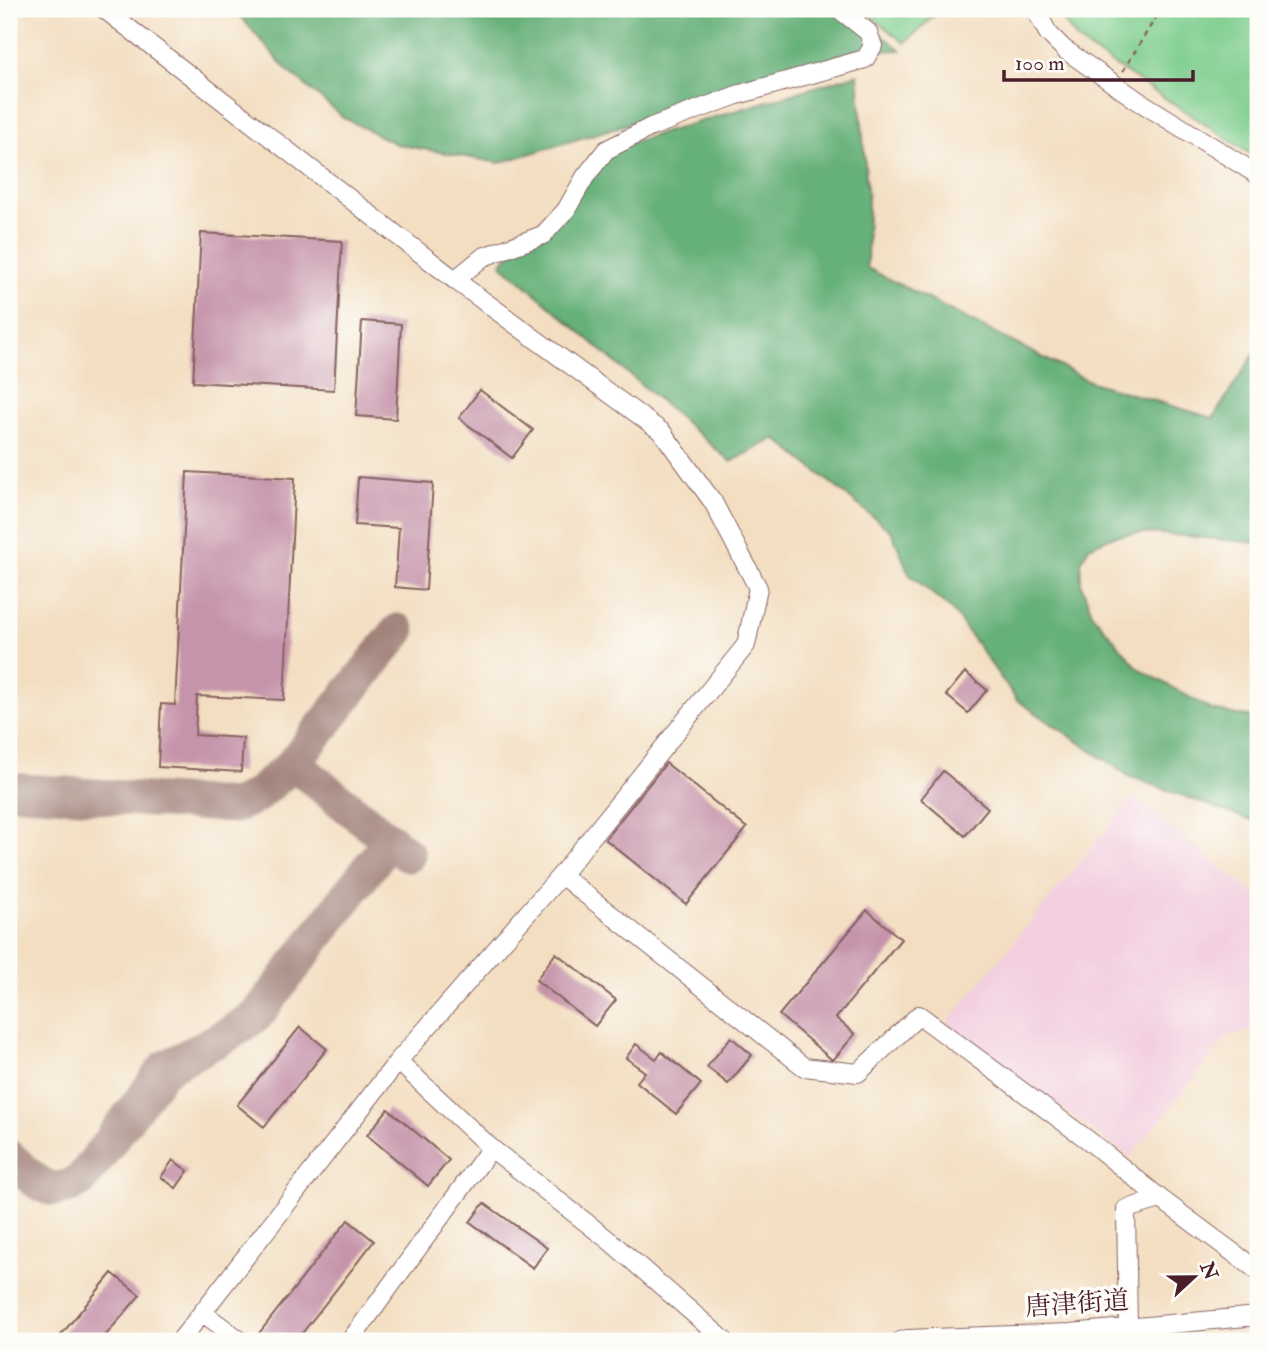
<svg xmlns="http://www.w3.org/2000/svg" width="1267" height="1350" viewBox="0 0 1267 1350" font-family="'IM FELL Double Pica','Noto Serif JP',serif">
<rect width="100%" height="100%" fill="#fdfcf7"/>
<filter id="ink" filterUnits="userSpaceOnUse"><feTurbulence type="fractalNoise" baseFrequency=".0143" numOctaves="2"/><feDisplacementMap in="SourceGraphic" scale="14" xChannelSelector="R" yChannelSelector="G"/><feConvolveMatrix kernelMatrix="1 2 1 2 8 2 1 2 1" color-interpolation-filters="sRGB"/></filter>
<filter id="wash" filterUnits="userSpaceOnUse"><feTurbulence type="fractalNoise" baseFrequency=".00686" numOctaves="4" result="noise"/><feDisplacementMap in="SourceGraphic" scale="28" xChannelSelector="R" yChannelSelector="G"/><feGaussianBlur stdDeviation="1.57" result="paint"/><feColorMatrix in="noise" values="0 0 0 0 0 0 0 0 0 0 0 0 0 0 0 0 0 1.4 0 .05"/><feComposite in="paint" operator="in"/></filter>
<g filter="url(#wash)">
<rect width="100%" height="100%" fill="#f3dec1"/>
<path fill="#f3cfe0" d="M1133 797 1258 897V1028L1227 1037 1130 1158 947 1023Z"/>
<path fill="#7ecd8e" stroke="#64765c" stroke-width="2" d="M861 9H941L905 43Z
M1055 9H1258V159L1079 42Z"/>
<path fill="#66b079" stroke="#586852" stroke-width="2" d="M234 9H849L901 50 855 51 703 101 499 163 396 144 344 118 285 68Z
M858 74 868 202 867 268 1091 382 1213 418 1258 348V543L1161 534 1136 533 1114 536 1089 547 1081 562V584L1093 615 1138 668 1212 710 1258 719V820H1249L1129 776 1017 700 952 610 909 574 892 532 775 438 731 462 501 264 606 150Z"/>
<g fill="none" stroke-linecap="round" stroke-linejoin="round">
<path stroke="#9e7e76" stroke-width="35" d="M293 763 408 855
M9 790 235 806 256 796 291 766 398 631
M9 1157C33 1178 48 1202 81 1180L165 1068 227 1035 257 1015 390 840"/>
</g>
<g id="blocks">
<path fill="#c694aa" d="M201 233 342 241 334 390 193 382Z
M362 321 401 324 396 419 356 416Z
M480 390 533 430 512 458 459 418Z
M187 472 295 478 284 700 197 696 195 735 243 738 241 772 158 767 161 704 175 705Z
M358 477 433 483 426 590 395 587 399 528 355 525Z
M965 672 987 690 968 713 946 695Z
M666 763 747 828 686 904 605 839Z
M943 771 988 808 965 836 921 799Z
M867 910 901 939 836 1018 855 1034 834 1059H831L779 1015Z
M556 953 616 1000 595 1026 536 980Z
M300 1027 327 1049 264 1127 237 1105Z
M731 1037 752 1055 728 1084 707 1067Z
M636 1044 656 1059 662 1052 701 1084 676 1114 637 1082 645 1072 626 1058Z
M388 1109 449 1160 428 1186 367 1135Z
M173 1160 188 1171 176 1188 161 1177Z
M484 1203 547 1248 533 1268 470 1222Z
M348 1220 374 1241 296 1341H253Z
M112 1273 140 1295 101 1341H56Z"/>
</g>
</g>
<g filter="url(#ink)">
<use href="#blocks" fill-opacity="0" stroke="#856260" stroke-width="2"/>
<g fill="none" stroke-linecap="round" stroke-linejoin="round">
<g stroke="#856260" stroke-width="20">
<path id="minor" d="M104 9 455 280 662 432 713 502 758 588 746 645 561 875 398 1061 180 1341
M1035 9 1048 33 1064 49 1137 100 1258 175
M455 280 483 257 543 235 566 210 585 177 606 150 651 127 737 95 865 59 873 46 868 32 839 9
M561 875 804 1067 858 1073 919 1015 1088 1140 1161 1199 1258 1271
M398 1061 491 1148 611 1242 725 1341
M203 1313 241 1341
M1128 1327 1126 1209 1161 1199
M350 1341 491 1148
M900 1341 907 1339 1070 1333 1258 1316"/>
</g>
<path stroke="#856260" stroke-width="2.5" stroke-dasharray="5 5" stroke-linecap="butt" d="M1123 71 1161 9"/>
<use href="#minor" stroke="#fff" stroke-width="18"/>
</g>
</g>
<g text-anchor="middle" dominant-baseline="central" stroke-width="7" stroke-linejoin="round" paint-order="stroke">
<g font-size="26" fill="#4a1f2b" stroke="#fdfcf7">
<text transform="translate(1077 1304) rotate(-4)">唐津街道</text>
</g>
</g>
<rect width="1267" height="1350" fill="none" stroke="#fdfcf7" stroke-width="35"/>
<g transform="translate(1194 1277) rotate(68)" stroke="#fdfcf7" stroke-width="5" paint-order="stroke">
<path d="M0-5L12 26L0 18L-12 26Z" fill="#4a1f2b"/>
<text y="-10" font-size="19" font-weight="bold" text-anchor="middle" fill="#4a1f2b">N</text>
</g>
<path d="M1004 70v10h189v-10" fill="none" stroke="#4a1f2b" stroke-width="3.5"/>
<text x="1015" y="70" font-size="21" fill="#4a1f2b" stroke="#fdfcf7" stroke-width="5" paint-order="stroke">100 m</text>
</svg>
